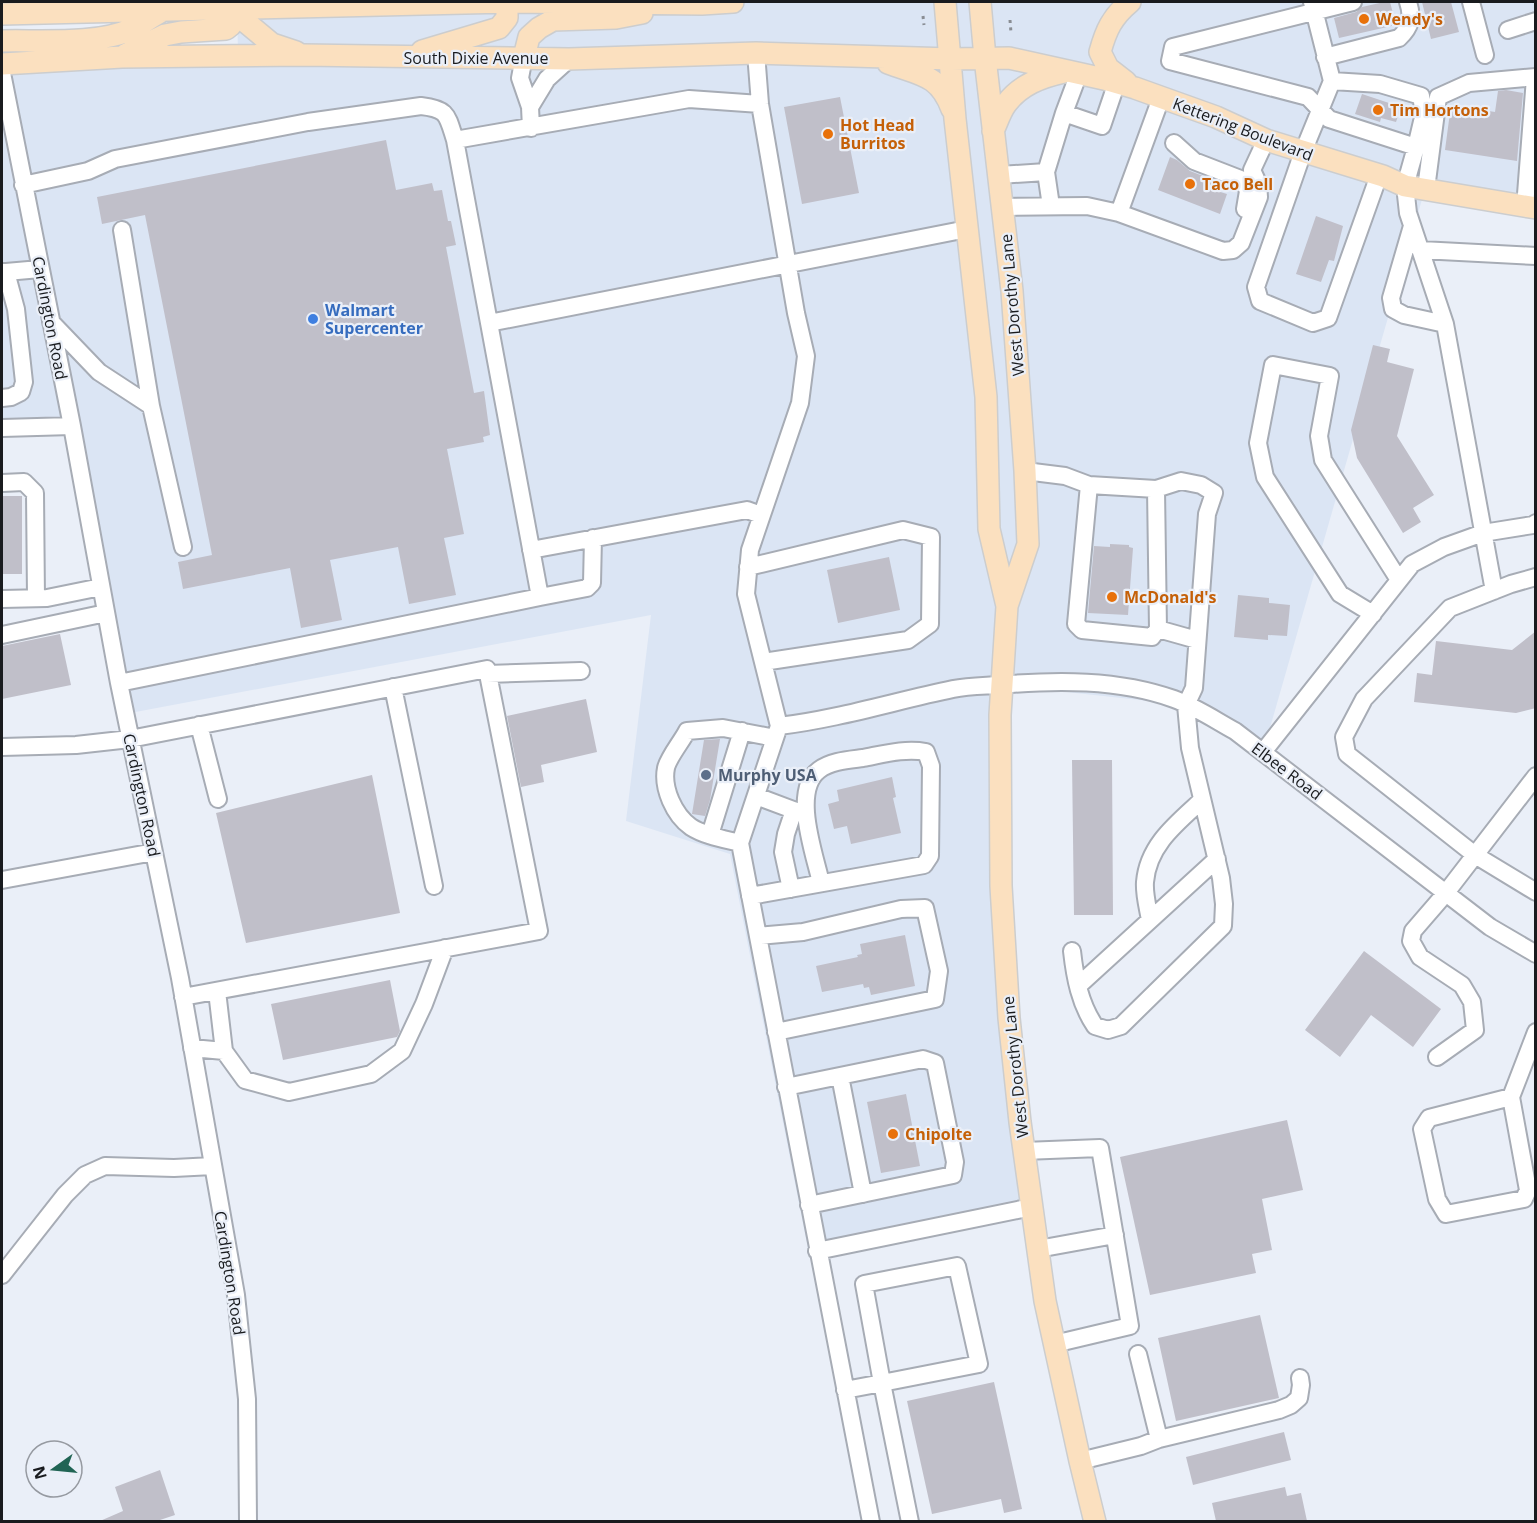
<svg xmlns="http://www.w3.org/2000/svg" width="1537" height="1523" viewBox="0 0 1537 1523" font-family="'Open Sans',sans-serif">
<rect width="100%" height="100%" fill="#eaeff8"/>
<path fill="#dbe5f4" d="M237 2H1535V198L1425 189 1263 752 1186 705 1002 685 1024 1151 1032 1207 808 1249 730 854 626 821 651 615 125 714 72 426H2V60L238 56Z"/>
<path fill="#c0bfc9" d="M1384 2H1390L1396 25 1339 38 1334 18 1356 12 1362 7Z
M1422 2H1451L1459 32 1431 39Z
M1506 90 1523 93 1517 161 1445 150 1451 105 1495 112 1498 91Z
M1362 94 1401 107 1396 122 1381 118 1380 122 1355 114Z
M840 97 859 193 802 204 784 107Z
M386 140 396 190 432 183 434 191 442 190 448 221H451L456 245 446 247 474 393 484 391 490 435 483 437 484 442 447 449 464 534 444 538 456 595 409 604 398 547 330 560 342 620 301 628 290 568 183 589 178 562 212 555 145 215 102 224 97 197Z
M1170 157 1177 160 1190 171 1221 183 1217 191 1227 194 1220 214 1158 190Z
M1316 216 1343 226 1334 261 1329 260 1321 282 1296 274Z
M1373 345 1390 349 1387 362 1414 369 1397 436 1434 495 1413 508 1421 522 1403 533 1357 458 1351 430Z
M2 496H22V574H2Z
M1110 544 1129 545V547L1133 548 1128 615 1088 613 1094 546 1110 547Z
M889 557 900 610 838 623 827 570Z
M1238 595 1269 598V603L1290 605 1287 636 1268 635V640L1234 637Z
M1536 631V708L1516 713 1414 702 1417 673 1432 675 1436 641 1512 650Z
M60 634 71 685 2 699V646Z
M586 699 597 752 541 765 544 782 521 787 507 716Z
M720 739 710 800 705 816 692 814 704 740Z
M1072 760H1112L1113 915H1074Z
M372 775 400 913 246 943 216 813Z
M892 777 896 797 893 798 901 833 851 844 847 826 834 829 828 804 839 801 837 790Z
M905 935 915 986 871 995 869 987 864 988 863 984 822 992 816 966 858 957 857 955 862 954 860 944Z
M1364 951 1441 1009 1413 1047 1371 1015 1340 1057 1305 1030Z
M390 980 400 1031 397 1037 283 1060 271 1004Z
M906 1094 920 1166 881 1173 867 1102Z
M1287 1120 1303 1190 1262 1199 1272 1250 1252 1254 1256 1273 1150 1295 1120 1157Z
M1260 1315 1279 1398 1176 1421 1158 1338Z
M994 1382 1022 1509 1004 1513 1001 1499 932 1514 907 1401Z
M1284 1432 1291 1460 1193 1485 1186 1457Z
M160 1470 175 1515 157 1521H100L123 1511 115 1487Z
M1285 1487 1287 1496 1301 1493 1307 1521H1216L1212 1503Z"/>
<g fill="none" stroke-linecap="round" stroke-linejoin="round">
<g stroke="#a7acb5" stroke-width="20">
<path id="minor" d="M1312 2 1332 81 1303 152 1256 287 1260 301 1313 323 1328 318 1379 175
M1353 2 1173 47 1170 61 1308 97 1329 119 1416 147 1405 186 1408 213 1445 324 1494 591
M1471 2 1485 55
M1508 30 1536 21
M756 53 760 104 796 313 806 356 800 403 750 550 746 594 779 726C838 719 895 701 953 689 968 686 983 686 998 685 1056 680 1118 679 1174 699 1196 707 1215 720 1235 731L1490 927 1536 954
M524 57 520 78 530 107 531 128
M1325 57 1399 38C1411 27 1413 17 1408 2
M2 73 72 426 119 683 180 978 236 1295 247 1399 248 1522
M1079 73 1064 113 1102 126 1119 76
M1332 81 1380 84 1421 96 1424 113 1416 147
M530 107 547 79 569 59
M455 140 689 99 760 104
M1174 143 1194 161 1243 180 1248 191 1245 209
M1046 172 1064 113
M999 175 1046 172 1051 206
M23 185 88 171 115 159 308 122 421 106C448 109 447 115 455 140L540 597 119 683
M1426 189 1438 97 1469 83 1536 77
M1002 207 1087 206 1119 213 1161 98
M1525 207 1535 78
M1119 213 1223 251 1233 250 1241 243 1259 197 1258 183 1252 170 1266 140
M1412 226 1391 298 1393 309 1404 315 1445 324
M122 230 151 406
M1421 250 1536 256
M2 272H6L16 309 24 382 21 392 11 397 2 398
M6 272 40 269
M51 322 99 372 151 406 183 547
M489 323 967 229
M2 428 72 426
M1025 471 1065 476 1089 485 1156 489 1181 481 1201 485 1214 493 1207 514 1194 688 1186 705 1190 748 1221 878 1224 904 1223 926 1121 1026 1108 1030 1095 1026C1080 1004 1075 978 1072 951
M2 483 24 482 35 493 36 598
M1089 485 1076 624 1082 630 1152 637 1158 629 1156 489
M531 550 747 510 761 515
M748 567 903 530 931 537 930 624 908 640 763 662
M1536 577 1511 584 1450 608 1364 699 1344 737 1347 754 1475 855 1536 892
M540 597 587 588 592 583 593 538
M2 599 47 598 101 587
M1373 614 1340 594 1265 477 1258 443 1273 365 1330 376 1319 436 1323 460 1399 580
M1158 629 1197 640
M2 635 106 613
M487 674 581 671
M393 687 434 886
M199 725 218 799
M779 726 740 843 871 1522
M2 747 76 745 130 739 487 669 539 931 183 997
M1263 752 1412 564 1444 547 1483 533 1533 525 1536 523
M756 796 804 814
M710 835 742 731
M740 843C724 839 705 836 691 827 674 815 662 788 666 768 668 758 682 741 687 731L723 728 775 738
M2 880 154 852
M791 889 783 852 786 834 794 810
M750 896 924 865 930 856 931 766 926 752C905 748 884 754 863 758 848 760 831 761 819 770 791 791 815 855 821 883
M1150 920C1148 908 1144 894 1145 882 1148 845 1177 823 1202 800
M758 936 803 932 901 909 925 908 939 971 935 999 776 1032
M1078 986 1217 859
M217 991 224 1051
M192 1048 224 1051 245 1080 289 1092 371 1074 402 1051 424 1004 445 948
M1437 1057 1475 1030 1472 1002 1462 985 1420 957 1411 941 1413 931 1445 894 1536 776
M840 1076 863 1194
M786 1087 923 1059 935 1063 955 1162 953 1175 809 1205
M1511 1097 1429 1118 1422 1129 1437 1199 1446 1214 1524 1199 1528 1190 1511 1097 1536 1032
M1024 1151 1100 1148 1130 1326 1054 1344
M1038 1249 1115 1235
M817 1251 1032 1207
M957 1266 979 1364 882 1383 864 1284Z
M2 1275 65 1195 85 1175 105 1166 174 1168 213 1166
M1138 1354 1159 1439
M845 1390 882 1383 910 1522
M1080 1461 1141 1446 1159 1439 1279 1410 1291 1405 1299 1398 1301 1385 1300 1378"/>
</g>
<g stroke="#cccdce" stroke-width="24">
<path id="major" d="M945 2 955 119 986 397 989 529 1007 606
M980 2 985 58 1012 291 1025 471 1028 544 1007 606 1000 715 1001 886 1009 1018 1020 1122 1045 1301 1080 1461 1095 1522
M233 9 248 24 272 44 296 52
M2 14 507 2 702 4 733 2
M2 41C39 40 98 45 132 29 142 24 151 17 160 12
M422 51 499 28 507 18V2
M125 55 165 35 181 32 226 29 231 25 233 9
M524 57 529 37 539 28 553 20 616 18 642 13
M888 63C920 75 939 74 952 109
M2 64 122 57 304 55 569 59 756 53 951 59 1009 58 1104 79 1135 88 1216 117 1266 140 1383 176 1405 186 1536 208
M1126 82 1108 68 1100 52C1106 30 1112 17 1130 2
M993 131C997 123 1000 112 1006 104 1020 85 1041 77 1064 72"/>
</g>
<path stroke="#898d93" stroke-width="3" stroke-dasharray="3 4.5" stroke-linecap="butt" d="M923 16 924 25
M1010 20 1011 33"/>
<use href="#minor" stroke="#fff" stroke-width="16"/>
<use href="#major" stroke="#fbe0bf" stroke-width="21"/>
</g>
<g fill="#e8710a" stroke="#eaeff8" stroke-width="2">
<circle cx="1364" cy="19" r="6"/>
<circle cx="1378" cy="110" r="6"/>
<circle cx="828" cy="134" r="6"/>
<circle cx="1190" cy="184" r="6"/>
<circle cx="1112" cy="597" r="6"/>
<circle cx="893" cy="1134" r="6"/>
</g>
<circle fill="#3f7fe0" stroke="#eaeff8" stroke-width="2" cx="313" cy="319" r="6"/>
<circle fill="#5c6f8a" stroke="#eaeff8" stroke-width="2" cx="706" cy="775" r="6"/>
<g text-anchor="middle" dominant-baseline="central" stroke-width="4.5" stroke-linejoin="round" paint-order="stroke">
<g font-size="16" font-weight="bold" fill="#c56008" stroke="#eaeff8" text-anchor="start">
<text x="1376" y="19">Wendy's</text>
<text x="1390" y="110">Tim Hortons</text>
<text x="840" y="125">Hot Head<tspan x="840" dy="18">Burritos</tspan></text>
<text x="1202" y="184">Taco Bell</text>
<text x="1124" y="597">McDonald's</text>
<text x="905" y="1134">Chipolte</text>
</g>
<g font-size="16" fill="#191b1e" stroke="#eaeff8">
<text x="476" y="58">South Dixie Avenue</text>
<text transform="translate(1243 129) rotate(21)">Kettering Boulevard</text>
<text transform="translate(1012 305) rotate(-95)">West Dorothy Lane</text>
<text transform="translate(50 318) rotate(79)">Cardington Road</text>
<text transform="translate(1287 771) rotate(37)">Elbee Road</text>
<text transform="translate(142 795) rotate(78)">Cardington Road</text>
<text transform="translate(1015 1067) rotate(-96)">West Dorothy Lane</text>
<text transform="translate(230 1273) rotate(81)">Cardington Road</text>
</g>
<g font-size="16" font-weight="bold" fill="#366cbe" stroke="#eaeff8" text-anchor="start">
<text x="325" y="310">Walmart<tspan x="325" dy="18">Supercenter</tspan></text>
</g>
<g font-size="16" font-weight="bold" fill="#4e5e75" stroke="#eaeff8" text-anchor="start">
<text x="718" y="775">Murphy USA</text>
</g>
</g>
<rect width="1537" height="1523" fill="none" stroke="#191b1e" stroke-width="6"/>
<g transform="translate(54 1469) rotate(255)"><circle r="28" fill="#eaeff8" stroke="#969aa1" stroke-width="1.5"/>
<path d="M0-4.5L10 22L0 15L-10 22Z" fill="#206454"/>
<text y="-9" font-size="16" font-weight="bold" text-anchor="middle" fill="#191b1e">N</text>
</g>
</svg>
